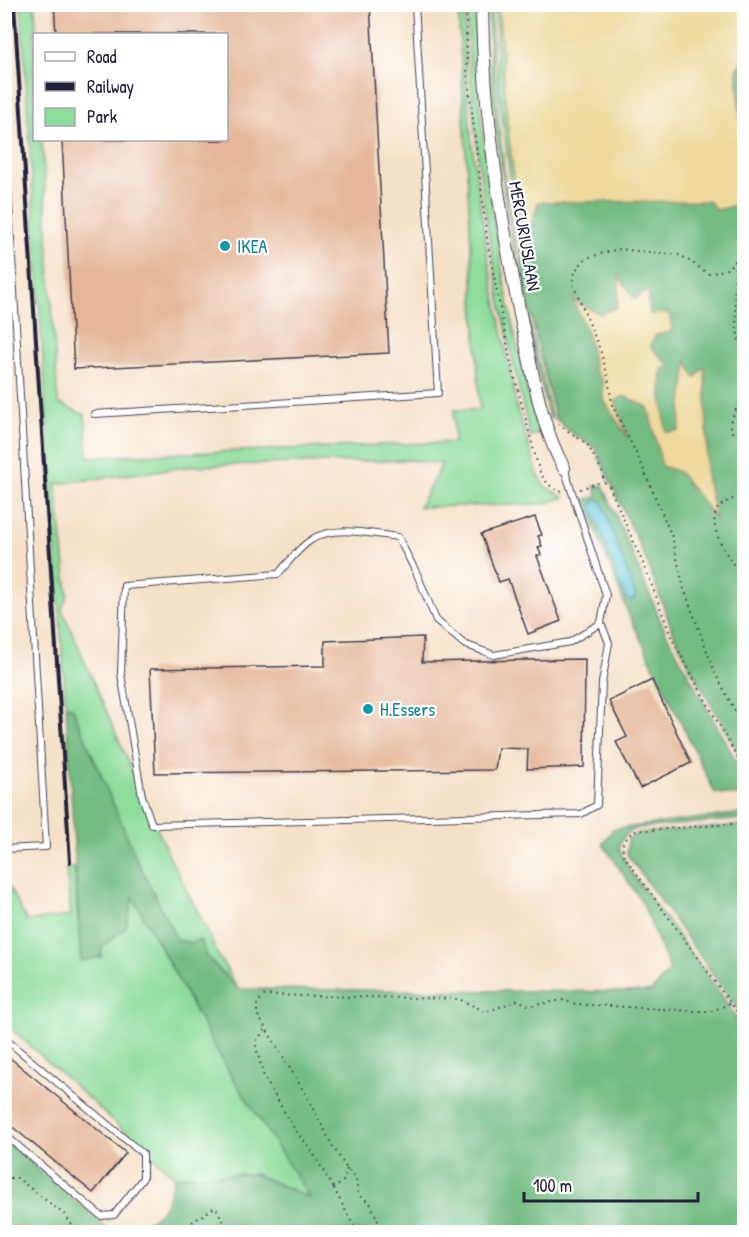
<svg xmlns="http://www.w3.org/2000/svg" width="749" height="1237" viewBox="0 0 749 1237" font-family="'Patrick Hand',sans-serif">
<rect width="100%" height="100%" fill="#fff"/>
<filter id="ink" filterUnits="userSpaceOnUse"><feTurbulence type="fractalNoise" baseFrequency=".0167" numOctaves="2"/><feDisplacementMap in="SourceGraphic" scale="12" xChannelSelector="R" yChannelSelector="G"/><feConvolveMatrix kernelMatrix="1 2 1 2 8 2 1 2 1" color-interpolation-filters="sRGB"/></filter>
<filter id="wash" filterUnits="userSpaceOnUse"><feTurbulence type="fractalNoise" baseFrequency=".008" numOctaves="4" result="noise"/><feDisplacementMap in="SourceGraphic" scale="24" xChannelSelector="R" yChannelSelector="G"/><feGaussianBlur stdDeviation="1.35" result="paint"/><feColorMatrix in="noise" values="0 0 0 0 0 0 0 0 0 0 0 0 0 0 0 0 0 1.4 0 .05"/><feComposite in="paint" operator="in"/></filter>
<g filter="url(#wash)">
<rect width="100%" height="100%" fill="#f5e1c8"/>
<path fill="#8ddc9a" stroke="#587f6a" stroke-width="1.5" d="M21 5H35L36 34H34V140H42L58 403 85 415 88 457 454 442V410H480L458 5H464L466 72 471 138 488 259 517 408 538 475 545 487 564 497 544 504 419 507 442 464 409 460 194 466 56 484 68 595 62 609 170 858 204 924 216 952 238 989 208 958 200 940 191 943 177 940 137 860 72 707H66L46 409Z
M467 5H474C478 150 502 294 538 434L530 436C495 291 471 154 467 5Z
M488 5H491L492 45 499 129 507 195 524 299 552 421 548 414C516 280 491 143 488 5Z
M495 5H498L507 120 519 222 530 230 518 237 498 84Z
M66 868H74L81 961 126 927 132 896 226 1067 311 1199 255 1174 174 1176 5 1023 4 877 27 921 71 916Z"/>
<path fill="#72bc82" stroke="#4a6f5e" stroke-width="1.5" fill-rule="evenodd" d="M744 64V169L737 71 740 66Z
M709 201 717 210 744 203V763L690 667 673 632 647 562 595 448 570 432 555 418 526 293 518 237 530 230 538 202ZM619 278 635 299 648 290 650 314 656 335 650 346 669 367 662 369 661 390 666 432 679 431 687 362 695 378 705 368 707 437 706 476 715 518 679 472 662 466 648 407 624 396 614 401 626 435 603 399V381L595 371 587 331 574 301 600 314 617 307Z
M603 485 665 631 744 776V796L715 793 629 615 584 500 598 496 594 486Z
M66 707H72L137 860 177 940 191 943 200 940 208 958 238 989 651 992 670 970 642 902 603 844 613 829 744 813V819L639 828C627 832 622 836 619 848L630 871 717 988 744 1030V1232H123C162 1217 164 1216 174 1176L255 1174 310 1198 226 1067 133 897 126 927 102 947 101 957 81 961Z
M744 825V1018L627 854 628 839 638 833Z
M5 1141 112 1232H113H5Z"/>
<path fill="#eeda9e" stroke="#887e6c" stroke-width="1.5" d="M498 5H744V56L737 71 744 169V203L716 210 709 201 538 202 530 230 519 222 507 120Z
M619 277 635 299 648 290 650 314 669 313 672 332 656 335 650 346 670 367 662 369 661 390 666 432 679 431 687 361 695 378 705 367 707 438 706 476 716 519 679 472 662 466 648 407 624 396 615 401 628 438 603 399V381L595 371 587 331 573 300 600 314 617 307Z"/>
<path fill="#5bc6d5" stroke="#3e7488" stroke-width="1.5" d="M597 499 602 501 635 593V599L629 601 625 597 591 505Z"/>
<g id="blocks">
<path fill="#e5b798" d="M54 4H370L389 353 74 369 62 140H226V34H56Z
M535 517 542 535 538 536 542 546 538 547 541 555 537 556 561 621 528 634 508 579 499 582 481 534Z
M423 637 422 662 585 659 584 767 527 769 528 749 498 748 495 770 155 773 150 669 325 666V641Z
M652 680 691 763 640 788 616 742 627 737 609 701Z
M4 1053 126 1153 93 1193 4 1120Z"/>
</g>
</g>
<g filter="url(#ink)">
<use href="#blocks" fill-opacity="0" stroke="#423f50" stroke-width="1.5"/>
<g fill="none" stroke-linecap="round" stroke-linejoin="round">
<g stroke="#423f50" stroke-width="8">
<path id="lane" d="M4 118 46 847 4 849
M94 414 438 393 415 4
M564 468 606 595 601 623 570 642 494 655 464 644 436 620 417 574 398 537C373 534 333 524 311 540 298 548 288 563 278 574L124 586 121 674 142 796 152 825 581 814 597 805 602 683 609 643 601 623
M4 1038 143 1154V1178L114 1215 101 1216 4 1134"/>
</g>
<g stroke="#423f50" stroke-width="14">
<path id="street" d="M482 4C483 114 501 222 523 329 533 375 541 426 564 468"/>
</g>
<path stroke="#423f50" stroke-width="2" stroke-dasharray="1.5 4.5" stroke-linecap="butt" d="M466 4 467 70 488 246 510 359 539 470C545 482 550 488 563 492
M744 75V95
M744 252 727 269 709 274 680 255 618 249 586 258 575 271 573 284 600 349 608 377 612 405 639 459 672 537 684 589 715 673 740 720 744 733
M735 261C734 294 734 329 744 361
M744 393 730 422 732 432 744 434
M558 424 587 444 603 473V481L609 486 646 570 672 639 744 770
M580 489 603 481
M744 494C737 498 725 501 719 507 703 524 732 564 744 578
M744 823 636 831 629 835 622 845 624 856 744 1022
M265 1030 257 1040 256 1047 264 1077 295 1130 310 1148 334 1189
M347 1169 344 1180 334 1189 354 1226 355 1232
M4 1178H17L65 1215 77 1232
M177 1232 215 1207C222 1215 221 1225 230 1232
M383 1232 370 1203 358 1195 356 1178 347 1169 333 1147 305 1093 257 1014V1003L265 995 459 999 486 1012 518 1000 530 1006 562 1000 576 1004 696 1011H712L731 1003"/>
<use href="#lane" stroke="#fff" stroke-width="6"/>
<use href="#street" stroke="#fff" stroke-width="12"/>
<path stroke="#22223b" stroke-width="4" d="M14 4 70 862"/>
</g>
</g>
<g fill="#0f9aa8" stroke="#fff" stroke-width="2">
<circle cx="225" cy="246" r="6"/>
<circle cx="368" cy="709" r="6"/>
</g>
<g text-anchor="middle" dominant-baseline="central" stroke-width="4.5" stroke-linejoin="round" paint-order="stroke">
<g font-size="18" fill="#22223b" stroke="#fff">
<text transform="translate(525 236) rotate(80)">MERCURIUSLAAN</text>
</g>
<g font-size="18" fill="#0d838f" stroke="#fff" text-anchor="start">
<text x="237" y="246">IKEA</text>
<text x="380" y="709">H.Essers</text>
</g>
</g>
<rect width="749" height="1237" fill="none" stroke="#fff" stroke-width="24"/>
<rect x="33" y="33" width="195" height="108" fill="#ffffff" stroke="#a7a7b1" stroke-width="1.5"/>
<rect x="45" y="52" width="30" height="9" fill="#ffffff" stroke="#a7a7b1" stroke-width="1.5"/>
<text x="87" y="63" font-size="18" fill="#22223b">Road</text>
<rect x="45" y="82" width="30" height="9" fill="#22223b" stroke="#a7a7b1" stroke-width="1.5"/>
<text x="87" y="93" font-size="18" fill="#22223b">Railway</text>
<rect x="45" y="108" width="30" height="18" fill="#8ddc9a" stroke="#a7a7b1" stroke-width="1.5"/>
<text x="87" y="123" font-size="18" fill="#22223b">Park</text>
<path d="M524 1192v9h174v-9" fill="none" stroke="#22223b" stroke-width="3"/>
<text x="533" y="1192" font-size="18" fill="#22223b" stroke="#ffffff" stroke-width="4.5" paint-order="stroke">100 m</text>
</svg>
